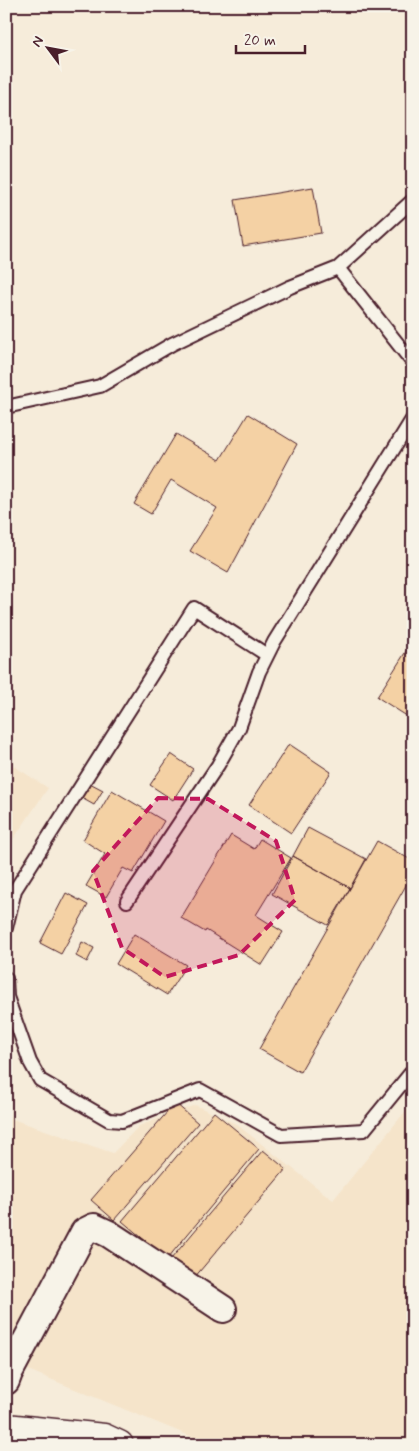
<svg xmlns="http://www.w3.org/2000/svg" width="419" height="1451" viewBox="0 0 419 1451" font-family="Mynerve,sans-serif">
<rect width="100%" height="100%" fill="#f6ecda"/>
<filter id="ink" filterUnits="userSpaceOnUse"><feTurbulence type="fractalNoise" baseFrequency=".02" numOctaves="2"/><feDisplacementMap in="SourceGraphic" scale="10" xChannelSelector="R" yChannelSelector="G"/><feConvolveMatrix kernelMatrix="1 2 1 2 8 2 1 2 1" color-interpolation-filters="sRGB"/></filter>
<g filter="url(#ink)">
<path fill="#f5e4ca" d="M6 761 48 788 6 850Z
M413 1102V1445H212L6 1361V1112L12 1119 113 1153 139 1126 195 1105 236 1124 333 1200Z"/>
<path fill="#f4d1a4" stroke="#4a1f2b" d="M313 187 321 233 243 246 235 200Z
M248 414 297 444 228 573 190 551 217 508 171 480 151 514 134 504 176 434 220 460Z
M410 645 413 647V720L377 697Z
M289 744 331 772 291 833 249 805Z
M171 754 193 769 173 800 150 785Z
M86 781 103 790 94 805 78 796Z
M112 790 164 821 133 873 123 868 106 897 86 886 105 854 83 840Z
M308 828 366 859 350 888 293 856Z
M231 835 254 849 260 839 291 858 256 915 283 932 262 965 206 930 205 932 181 918Z
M377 841 413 861V873L300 1072 259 1049Z
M293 856 350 888 328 925 272 894Z
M66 893 88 905 61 954 40 943Z
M134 934 186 965 167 995 116 964Z
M82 942 94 948 87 962 76 956Z
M175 1103 198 1123 114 1220 91 1200Z
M214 1112 259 1149 167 1259 122 1221Z
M263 1150 286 1169 194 1278 171 1259Z"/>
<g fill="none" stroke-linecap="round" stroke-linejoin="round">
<g stroke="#4a1f2b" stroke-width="16">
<path id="service" d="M338 268 413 363
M6 407 100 386 172 344 290 287 338 268 413 200
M127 901 218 765 239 728 259 672 274 642 413 418
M6 928 15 890 194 608 267 655
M6 978 7 997 30 1062 40 1080 109 1120 122 1121 200 1090 281 1135 364 1130 413 1070"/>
</g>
<g stroke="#4a1f2b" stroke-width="30">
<path id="minor" d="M6 1381 9 1373 84 1232 94 1227 109 1234 223 1309"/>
</g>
<g stroke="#4a1f2b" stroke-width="31">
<path id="tertiary" d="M6 1428 104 1438 119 1445"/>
</g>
<use href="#service" stroke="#f7f3e8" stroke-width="12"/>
<use href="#minor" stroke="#f7f3e8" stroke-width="26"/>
<use href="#tertiary" stroke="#f7f3e8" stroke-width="28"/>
</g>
</g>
<path fill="#c2185b" fill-opacity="0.2" stroke="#c2185b" stroke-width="4" stroke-dasharray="10 6" stroke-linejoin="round" d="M158 798 208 799 276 841 295 900 239 955 165 977 122 948 93 871Z"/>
<rect width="419" height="1451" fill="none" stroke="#f7f3e8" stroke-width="25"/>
<rect x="12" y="12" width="394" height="1426" fill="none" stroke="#4a1f2b" stroke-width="2" filter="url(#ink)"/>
<g transform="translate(48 48) rotate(302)" stroke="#f7f3e8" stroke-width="4" paint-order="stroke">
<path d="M0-4L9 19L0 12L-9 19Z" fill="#4a1f2b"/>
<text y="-8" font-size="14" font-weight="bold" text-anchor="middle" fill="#4a1f2b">N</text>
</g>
<path d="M236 45v8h69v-8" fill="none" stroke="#4a1f2b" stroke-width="2.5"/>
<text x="244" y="45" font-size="15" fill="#4a1f2b" stroke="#f7f3e8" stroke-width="4" paint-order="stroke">20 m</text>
</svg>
